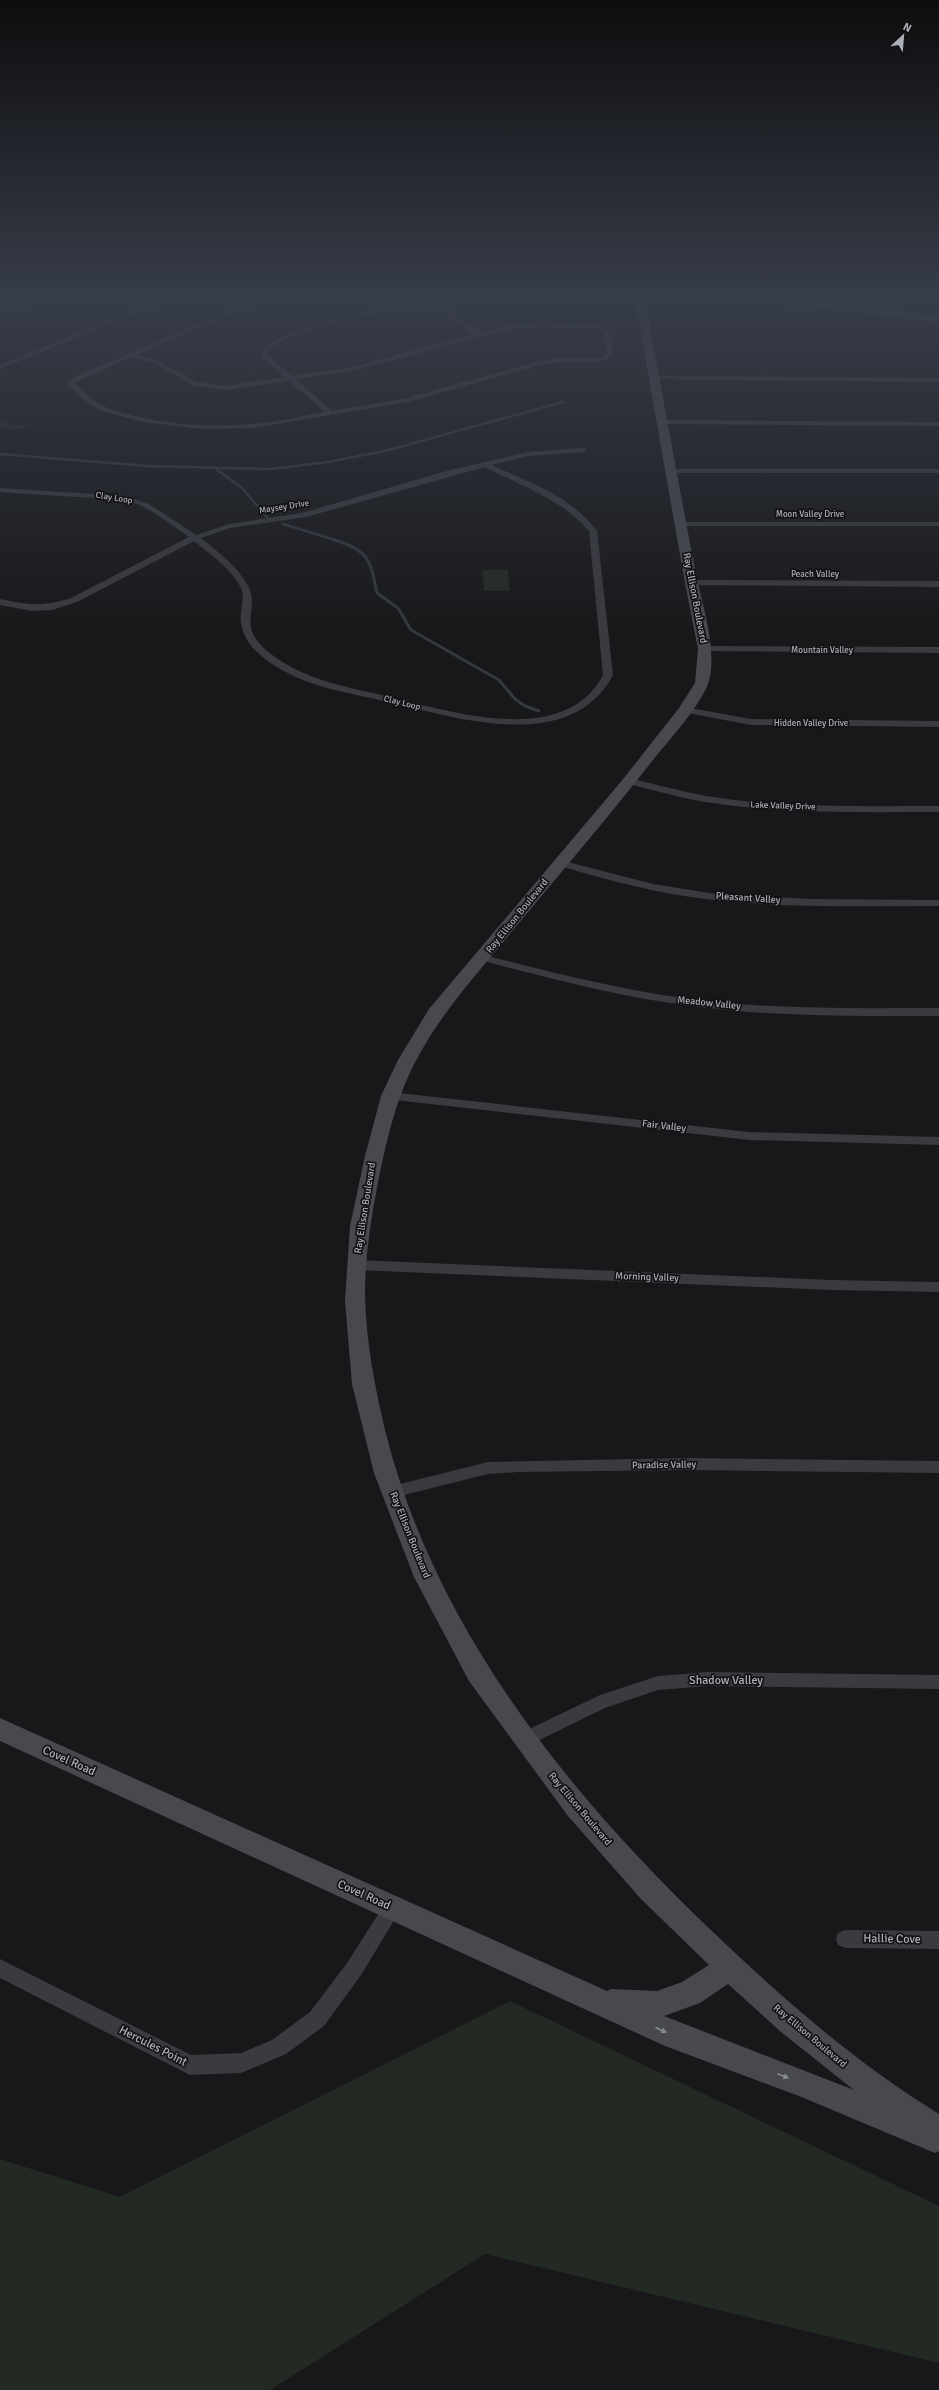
<svg xmlns="http://www.w3.org/2000/svg" width="939" height="2390" viewBox="0 0 939 2390" font-family="Signika,sans-serif">
<rect width="100%" height="100%" fill="#18181a"/>
<path fill="#232a24" d="M0 421 13 425 30 424C23 431 9 430 0 426Z
M482 570H508L510 591H484Z
M510 2001 939 2206V2363L485 2254 270 2390H0V2159L120 2197Z"/>
<g fill="none" stroke-linecap="round" stroke-linejoin="round">
<path stroke="#32393f" stroke-width="2.5" d="M0 454 147 466 271 469 328 462 385 451 563 402
M216 469 242 488 267 517
M283 524 335 540"/>
<path stroke="#32393f" stroke-width="3" d="M332 539C368 551 370 557 377 593L398 608 411 630 499 680 515 699 525 706 539 711"/>
<path fill="#3a3a3f" fill-rule="evenodd" d="M37 299H49L0 310V306Z
M162 299H170L0 369V365Z
M256 299H264L136 355 158 361 196 382 225 386 284 377 261 356 263 349C274 339 287 335 301 329 348 311 393 307 444 307L443 299H449C452 317 466 324 481 332L505 326 539 323 603 326 610 332 613 353 608 359 598 362H561L536 366 408 402 253 428 201 429 144 422 102 411 88 403 65 383 79 375ZM406 311H445L455 322 474 334 352 367 292 376 267 355 268 351C301 324 365 313 406 311ZM539 327 599 329 604 333 607 353 604 357 598 358H561L535 362 407 398 332 411 296 379 352 371 505 330ZM130 357 154 363 194 386 225 390 289 381 325 412C301 416 277 422 253 424 206 428 152 424 108 408 95 403 84 392 74 383Z
M656 376 939 378V382L654 379V377Z
M663 420 939 422V426L660 424 659 422Z
M582 448H585V452L528 456 492 465C530 483 571 496 597 531L613 675C571 755 456 718 389 702 344 692 292 685 257 652 246 642 239 627 241 612 242 604 244 595 241 588 232 569 210 554 194 541L77 602 52 610 32 611 0 605V599C28 605 43 607 71 598L189 537 156 514 140 505 124 500 0 492V488L124 496 149 504 196 535 229 524 302 513 450 470 528 452ZM485 467C522 486 561 499 589 531L603 675C565 748 452 712 391 697 348 687 300 680 265 649 238 625 259 609 249 588 240 568 218 552 201 538L230 528 306 517Z
M669 469H939V473H672L668 471Z
M677 522H939V526H677Z
M691 580 939 581V587L688 585V581Z
M705 646 939 647V653L702 651V647Z
M685 707 751 719 939 721V727L751 725 682 712V708Z
M629 778C655 784 680 791 706 796 783 808 861 806 939 806V812C861 812 782 814 705 802 678 797 652 790 625 783L624 781Z
M560 860 653 884 716 894 812 899 939 900V906C854 906 768 909 684 896 640 889 598 877 556 865V861Z
M483 955C552 972 620 990 691 999 773 1010 856 1008 939 1008V1016C857 1016 774 1017 692 1006 619 997 549 978 479 960L477 958Z
M390 1092 749 1132 939 1137V1145L749 1140 386 1099 384 1096 386 1093Z
M356 1260 831 1280 939 1282V1292L831 1290 356 1270 349 1265Z
M688 1458 939 1461V1473L688 1470 518 1472 488 1474 392 1498 387 1496 384 1492 387 1488 392 1486 488 1462Z
M708 1672 939 1675V1689L708 1686 658 1690 605 1708 525 1747 519 1744 516 1739 519 1734 600 1695 658 1676Z
M392 1899 398 1902 401 1908 398 1914 361 1975 324 2026 286 2054 241 2073 190 2075 0 1978V1959L191 2055 241 2053 272 2040 310 2012 347 1963 386 1902Z
M845 1930 939 1931V1949L845 1948 838 1945 836 1939 838 1933Z"/>
<path fill="#48494e" fill-rule="evenodd" d="M635 299H645C661 387 677 476 694 564 700 599 718 647 709 681 702 704 669 740 653 760 607 819 557 877 509 935 477 974 443 1011 419 1055 396 1096 386 1142 377 1188 370 1224 365 1259 365 1295 366 1342 375 1388 386 1434 436 1630 569 1795 713 1932 783 1999 856 2063 939 2114V2151L935 2153 799 2096 665 2046 0 1741V1718L607 1991 611 1989 657 1991 682 1982 709 1965 641 1899 568 1816 469 1681 414 1577 374 1473 352 1384 345 1301 350 1226 365 1156 381 1096 398 1060 429 1009 624 778 679 708 695 683 698 649 685 583ZM728 1984 781 2032 854 2090 664 2016 700 2003Z
M770 299H795L939 316V322L774 302Z"/>
</g>
<defs><path id="oneway-solid" d="M-6-.8H1V-3.2L6.5 0L1 3.2V.8H-6Z"/></defs>
<g fill="#898b93">
<use href="#oneway-solid" transform="translate(661 2030) rotate(24)"/>
<use href="#oneway-solid" transform="translate(783 2076) rotate(21)"/>
</g>
<linearGradient id="sky" x2="0" y2="1"><stop stop-color="#0d0d0e"/><stop offset="0.47" stop-color="#373d49"/><stop offset="1" stop-color="#373d49" stop-opacity="0"/></linearGradient>
<rect width="939" height="633" fill="url(#sky)"/>
<g text-anchor="middle" dominant-baseline="central" stroke-width="3.5" stroke-linejoin="round" paint-order="stroke">
<g font-size="9" fill="#acafb8" stroke="#131315">
<text transform="translate(114 498) rotate(9)">Clay Loop</text>
<text transform="translate(284 507) rotate(-9)">Maysey Drive</text>
<text x="810" y="514">Moon Valley Drive</text>
<text x="815" y="574">Peach Valley</text>
<text x="822" y="650">Mountain Valley</text>
<text transform="translate(402 703) rotate(14)">Clay Loop</text>
<text x="811" y="723">Hidden Valley Drive</text>
<text transform="translate(783 806) rotate(2)">Lake Valley Drive</text>
</g>
<g font-size="10" fill="#acafb8" stroke="#131315">
<text transform="translate(695 598) rotate(79)">Ray Ellison Boulevard</text>
<text transform="translate(748 898) rotate(4)">Pleasant Valley</text>
<text transform="translate(517 916) rotate(-51)">Ray Ellison Boulevard</text>
<text transform="translate(709 1003) rotate(6)">Meadow Valley</text>
<text transform="translate(664 1126) rotate(7)">Fair Valley</text>
<text transform="translate(365 1208) rotate(-81)">Ray Ellison Boulevard</text>
<text transform="translate(647 1277) rotate(2)">Morning Valley</text>
<text transform="translate(664 1465) rotate(-1)">Paradise Valley</text>
<text transform="translate(410 1535) rotate(68)">Ray Ellison Boulevard</text>
<text transform="translate(580 1809) rotate(50)">Ray Ellison Boulevard</text>
<text transform="translate(810 2036) rotate(40)">Ray Ellison Boulevard</text>
</g>
<g font-size="12" fill="#acafb8" stroke="#131315">
<text x="726" y="1680">Shadow Valley</text>
<text transform="translate(69 1761) rotate(24)">Covel Road</text>
<text transform="translate(364 1895) rotate(24)">Covel Road</text>
<text transform="translate(892 1939) rotate(1)">Hallie Cove</text>
<text transform="translate(153 2046) rotate(27)">Hercules Point</text>
</g>
</g>
<g transform="translate(903 36) rotate(26)" stroke="#131315" stroke-width="3" paint-order="stroke">
<path d="M0-3L7 15L0 10L-7 15Z" fill="#acafb8"/>
<text y="-6" font-size="11" font-weight="bold" text-anchor="middle" fill="#acafb8">N</text>
</g>
</svg>
